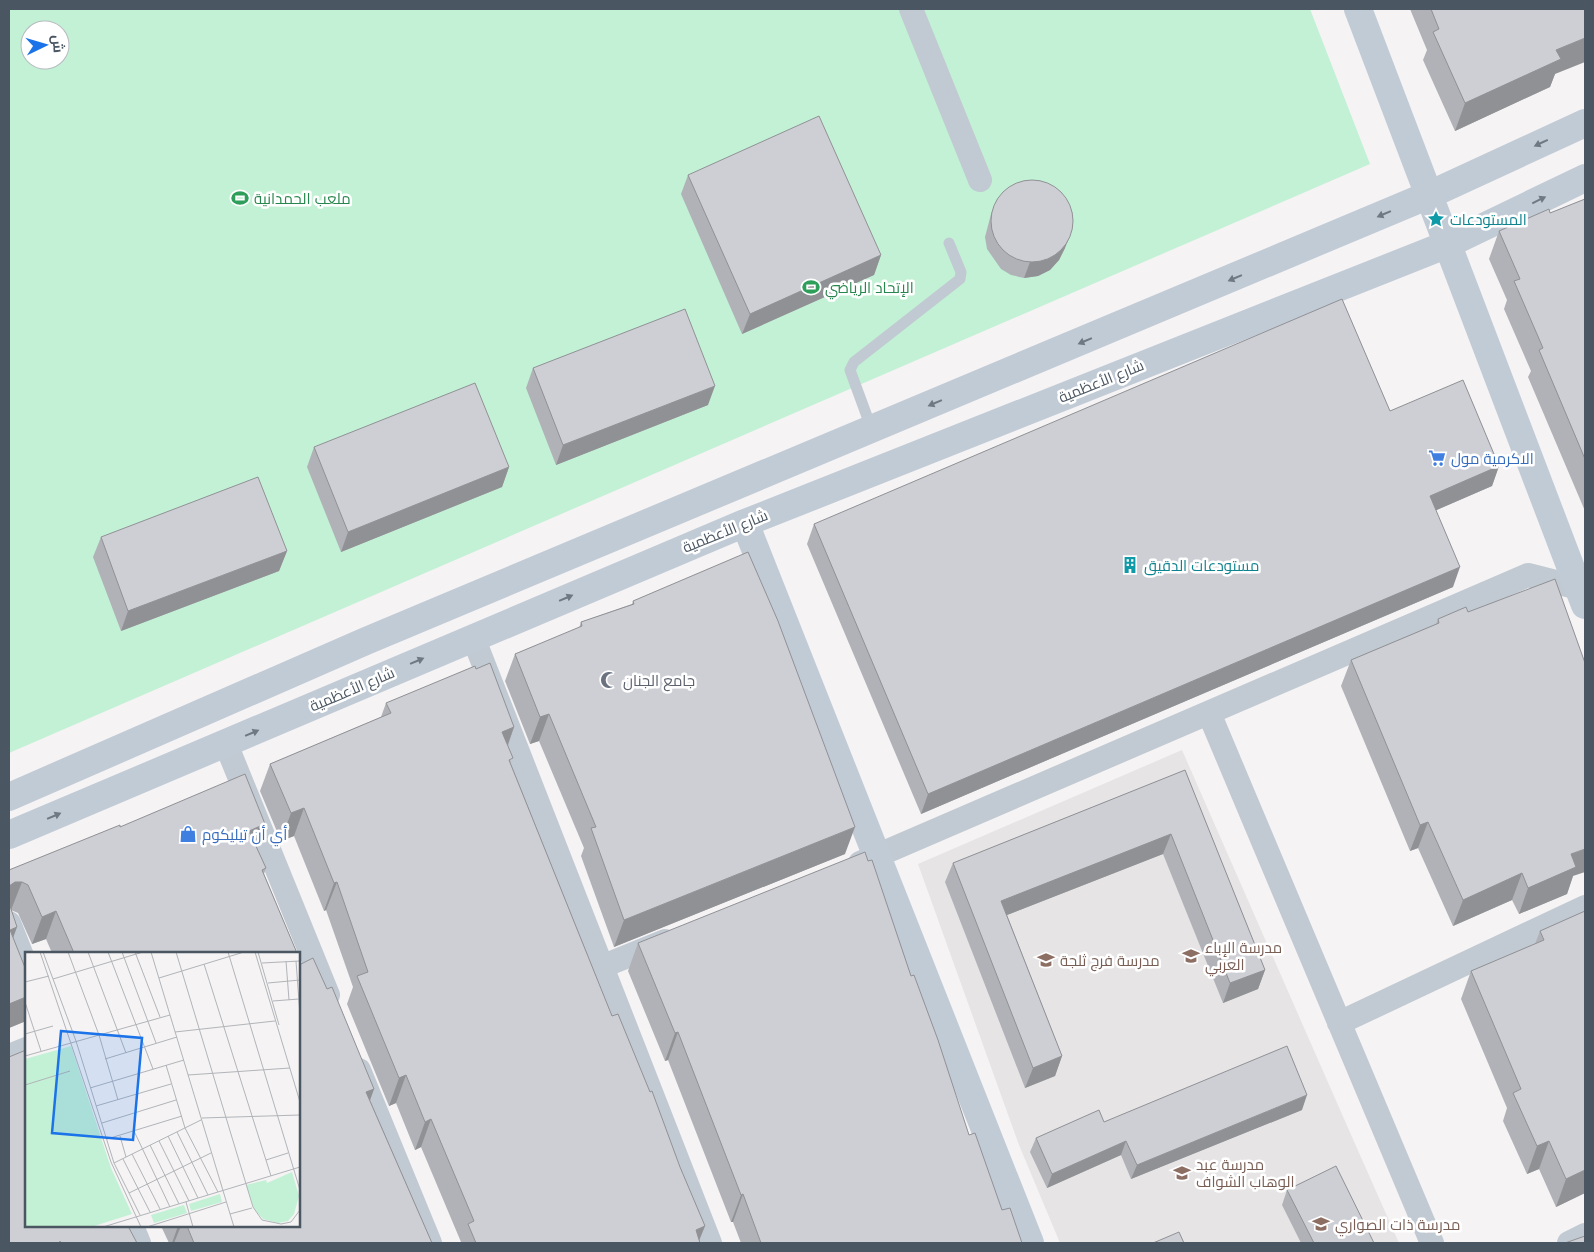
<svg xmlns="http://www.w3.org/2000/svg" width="1594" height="1252" viewBox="0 0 1594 1252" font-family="Inter,Cairo,sans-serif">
<rect width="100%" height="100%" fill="#f5f3f3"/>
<path fill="#e6e4e5" d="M1182 750 1352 1137 1399 1243H1060L1019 1145 918 864Z"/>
<path fill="#c3f1d5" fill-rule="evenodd" d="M9 9H1310L1370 164 9 753ZM30 30H60V60H30Z"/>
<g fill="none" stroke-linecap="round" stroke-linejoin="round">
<path stroke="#c1cad2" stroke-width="11" d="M872 430 850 370 854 362 960 279 961 272 949 243"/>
<path stroke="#c1cad2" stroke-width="24" d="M911 9 980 180
M473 637 710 1243
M1209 713 1432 1243
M226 744 328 995
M860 863 1528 575 1579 588 1585 585
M9 923 26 966
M601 967 665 941
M1339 1023 1585 907
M9 1056 26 1049
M359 1070 430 1243
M132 1226 139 1243
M1569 1243 1585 1235"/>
<path stroke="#c1cbd6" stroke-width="28" d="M1358 9 1585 605
M745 523 1030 1243
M9 797 366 641 1429 195 1585 123
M9 835 745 523 1448 244 1585 178"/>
</g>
<path fill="#b0b2b7" d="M1410 9H1585L1555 74 1550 87 1455 131 1423 60 1427 50Z
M688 175 881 255 874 275 742 334 681 194Z
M997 199 1065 248 1059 260 1050 270 1038 276 1024 278 1011 275 1001 269 987 249 985 237 991 214Z
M1585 199V511L1528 377 1531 371 1504 309 1507 300 1489 259 1499 231 1550 213Z
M533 368 708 405 556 465 526 388Z
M1390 411 1499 466 1492 486 1436 510 1453 587 921 814 807 544 814 524Z
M314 447 509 467 502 487 341 552 307 467Z
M101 537 287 551 279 571 121 631 93 557Z
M633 601 845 854 614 947 581 856 584 848 539 741 530 744 505 681 515 654 579 628 581 622 632 604Z
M1438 619 1573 876 1567 894 1519 914 1512 900 1453 926 1418 848 1410 851 1341 686 1351 660 1436 624Z
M476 669 514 727 508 746 511 764 612 1016 705 1226 699 1241 700 1243H460L461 1242 421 1147 415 1150 396 1103 389 1106 347 1004 353 987 326 910 324 911 294 836 281 841 260 791 270 764 381 717 386 703Z
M1185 770 1265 970 1258 989 1223 1003 1163 854 1007 915 1062 1056 1055 1076 1025 1088 945 882 953 863Z
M265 824 257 848 266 868 264 874 297 953H52L46 939 32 944 18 913 11 910 17 927 13 937 26 970V1021L9 1028V870L120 827Z
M1585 911V1193L1556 1207 1539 1169 1527 1174 1503 1121 1507 1108 1461 999 1471 971 1535 944 1540 931Z
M638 943 911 976 969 1135 1002 1210 1022 1243H741L733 1222H731L668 1060 665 1061 628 971Z
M301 964 374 1089 370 1100 432 1243H169L161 1226H299Z
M1302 1110 1131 1179 1121 1155 1047 1188 1030 1152 1036 1138 1104 1122Z
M1287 1190 1374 1243H1301L1282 1205Z"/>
<path fill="#909195" d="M1585 38V62L1555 74 1550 87 1455 131 1465 103 1556 50Z
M1071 233 1065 248 1059 260 1050 270 1038 276 1024 278 1030 262Z
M881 255 874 275 742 334 750 314Z
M715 386 708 405 556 465 563 445Z
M1499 466 1492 486 1423 516 1430 496Z
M509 467 502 487 341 552 348 532Z
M287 551 279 571 121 631 128 611Z
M1460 567 1453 587 921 814 928 794Z
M549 714 539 741 530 744 540 717Z
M514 727 504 755 502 732Z
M304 808 294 836 281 841 291 813Z
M1428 822 1418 848 1410 851 1420 825Z
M265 824 255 852 249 831Z
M855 827 845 854 614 947 624 920Z
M1171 834 1163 854 994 920 1001 901Z
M1585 849V872L1573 876 1567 894 1519 914 1528 888 1571 854Z
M1522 873 1512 900 1453 926 1463 900Z
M15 882H22L11 910H9V886Z
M337 882 326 910 324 911 334 883Z
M56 911 46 939 32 944 42 917Z
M17 927 9 949 10 930Z
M1265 970 1258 989 1223 1003 1230 983Z
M26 997V1021L9 1028V1004Z
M678 1032 668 1060 665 1061 675 1033Z
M1062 1056 1055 1076 1025 1088 1033 1068Z
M406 1075 396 1103 389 1106 399 1078Z
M374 1089 364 1117 366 1092Z
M1307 1095 1302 1110 1131 1179 1137 1165Z
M431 1119 421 1147 415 1150 425 1122Z
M1126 1141 1121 1155 1047 1188 1052 1174Z
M1549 1141 1539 1169 1527 1174 1537 1146Z
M1585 1170V1193L1556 1207 1566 1179Z
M743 1194 733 1222H731L741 1195Z
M178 1226H181L174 1243H172Z
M705 1226 698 1243 696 1230Z"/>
<path fill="#cdcfd5" stroke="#909195" d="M1431 9H1585V38L1556 50 1561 59 1465 103 1433 32 1439 29Z
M819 116 881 255 750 314 688 175Z
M991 221a41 41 0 1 1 82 0a41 41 0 1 1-82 0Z
M1585 199V459L1539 350 1543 348 1514 281 1520 279 1499 231 1549 209 1550 213Z
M1342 299 1390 411 1463 380 1499 466 1430 496 1460 567 928 794 814 524Z
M685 309 715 386 563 445 533 368Z
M475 383 509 467 348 532 314 447Z
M258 477 287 551 128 611 101 537Z
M748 552 778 621 855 827 624 920 591 828 596 827 549 714 540 717 515 654 582 626 581 622 634 604 633 601Z
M1555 579 1585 663V849L1571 854 1576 867 1528 888 1522 873 1463 900 1428 822 1420 825 1351 660 1439 623 1438 619 1466 607 1468 612Z
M490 663 514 727 502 732 513 758 509 760 612 1016 618 1014 650 1092 652 1091 680 1167 705 1226 696 1230 700 1243H476L468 1224 474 1221 431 1119 425 1122 406 1075 399 1078 357 976 368 972 337 882 334 883 304 808 291 813 270 764 391 713 386 703 475 666 476 669Z
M1185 770 1265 970 1230 983 1171 834 1001 901 1062 1056 1033 1068 953 863Z
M245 774 265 824 249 831 266 868 262 870 297 953H74L56 911 42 917 28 885 22 882H15L9 886V870L120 825V827Z
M865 852 868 861 872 860 911 976 914 975 938 1040 969 1135 975 1133 1002 1210 1010 1208 1022 1243H761L743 1194 741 1195 678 1032 675 1033 638 943Z
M9 903 17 927 10 930 26 970V997L9 1004Z
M1585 911V1170L1566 1179 1549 1141 1537 1146 1513 1093 1521 1089 1471 971 1544 940 1540 931Z
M299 957 301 964 313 958 327 989 332 987 374 1089 366 1092 432 1243H194L187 1226H299Z
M1287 1046 1307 1095 1137 1165 1126 1141 1052 1174 1036 1138 1099 1110 1104 1122Z
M26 1050V1226H128L137 1243H61L60 1241V1243H9V1057Z
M1336 1166 1374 1243H1314L1287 1190Z
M1179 1232 1184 1243H1153Z
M1585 1236V1243H1565Z"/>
<defs><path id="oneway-solid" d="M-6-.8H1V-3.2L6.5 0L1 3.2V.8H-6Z" transform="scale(1.25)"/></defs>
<g fill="#6e7984">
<use href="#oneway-solid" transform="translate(1541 143) rotate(155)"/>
<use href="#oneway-solid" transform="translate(1539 200) rotate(-26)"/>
<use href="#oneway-solid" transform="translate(1384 214) rotate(157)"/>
<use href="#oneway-solid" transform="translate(1235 278) rotate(157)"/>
<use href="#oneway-solid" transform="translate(1085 341) rotate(157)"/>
<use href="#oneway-solid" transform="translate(935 403) rotate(157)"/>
<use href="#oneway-solid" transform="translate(566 598) rotate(-23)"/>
<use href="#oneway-solid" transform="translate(417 661) rotate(-23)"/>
<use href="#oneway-solid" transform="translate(252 733) rotate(-23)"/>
<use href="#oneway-solid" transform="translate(54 816) rotate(-23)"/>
</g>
<defs>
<g id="stadium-bare" transform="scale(1.35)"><path d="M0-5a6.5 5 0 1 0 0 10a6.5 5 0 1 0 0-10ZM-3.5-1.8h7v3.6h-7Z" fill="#2e9e5b" stroke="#fff" stroke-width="2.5" paint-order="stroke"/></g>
<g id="sight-bare" transform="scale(1.35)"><path d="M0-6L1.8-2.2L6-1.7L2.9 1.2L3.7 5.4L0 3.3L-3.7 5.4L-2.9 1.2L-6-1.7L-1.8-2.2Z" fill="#0f9aa8" stroke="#fff" stroke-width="2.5" paint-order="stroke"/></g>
<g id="supermarket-bare" transform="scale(1.35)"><path d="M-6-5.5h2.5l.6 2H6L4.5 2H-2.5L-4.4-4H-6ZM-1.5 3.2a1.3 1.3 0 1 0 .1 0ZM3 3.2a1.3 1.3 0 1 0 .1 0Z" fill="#3f7fe0" stroke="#fff" stroke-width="2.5" paint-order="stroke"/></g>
<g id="building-bare" transform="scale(1.35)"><path d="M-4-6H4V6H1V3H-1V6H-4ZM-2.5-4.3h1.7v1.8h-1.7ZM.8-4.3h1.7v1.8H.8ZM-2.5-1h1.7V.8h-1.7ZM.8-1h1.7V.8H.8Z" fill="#0f9aa8" stroke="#fff" stroke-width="2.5" paint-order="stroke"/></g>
<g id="mosque-bare" transform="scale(1.35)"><path d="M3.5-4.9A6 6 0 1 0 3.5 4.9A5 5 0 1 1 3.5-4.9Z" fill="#6b7280" stroke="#fff" stroke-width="2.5" paint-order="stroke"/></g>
<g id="shop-bare" transform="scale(1.35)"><path d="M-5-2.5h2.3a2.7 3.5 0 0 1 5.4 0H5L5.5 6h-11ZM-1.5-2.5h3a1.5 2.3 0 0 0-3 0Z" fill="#3f7fe0" stroke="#fff" stroke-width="2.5" paint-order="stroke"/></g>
<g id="school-bare" transform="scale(1.35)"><path d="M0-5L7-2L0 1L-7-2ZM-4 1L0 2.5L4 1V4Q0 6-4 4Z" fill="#8d6e63" stroke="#fff" stroke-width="2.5" paint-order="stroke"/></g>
</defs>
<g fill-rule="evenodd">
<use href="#stadium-bare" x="240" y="198"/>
<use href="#sight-bare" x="1436" y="219"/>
<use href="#stadium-bare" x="811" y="287"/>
<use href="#supermarket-bare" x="1437" y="458"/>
<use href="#building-bare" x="1130" y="565"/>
<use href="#mosque-bare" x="609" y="680"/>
<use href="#shop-bare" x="188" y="834"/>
<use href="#school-bare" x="1191" y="956"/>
<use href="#school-bare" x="1046" y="960"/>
<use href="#school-bare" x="1182" y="1173"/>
<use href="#school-bare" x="1321" y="1224"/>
</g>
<g text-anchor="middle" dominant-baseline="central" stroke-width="5" stroke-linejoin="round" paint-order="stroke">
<g font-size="15" fill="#27864d" stroke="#fff" text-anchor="start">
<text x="254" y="198">ملعب الحمدانية</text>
<text x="825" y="287">الإتحاد الرياضي</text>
</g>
<g font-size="15" fill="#0d838f" stroke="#fff" text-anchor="start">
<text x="1450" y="219">المستودعات</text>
<text x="1144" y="565">مستودعات الدقيق</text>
</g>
<g font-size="15" fill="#4a5661" stroke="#fff">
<text transform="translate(1101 381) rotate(-22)">شارع الأعظمية</text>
<text transform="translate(725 531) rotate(-22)">شارع الأعظمية</text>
<text transform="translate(352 689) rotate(-23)">شارع الأعظمية</text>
</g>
<g font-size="15" fill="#366cbe" stroke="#fff" text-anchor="start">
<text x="1451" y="458">الاكرمية مول</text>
<text x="202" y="834">أي أن تيليكوم</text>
</g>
<g font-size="15" fill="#5b616d" stroke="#fff" text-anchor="start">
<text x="623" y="680">جامع الجنان</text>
</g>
<g font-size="15" fill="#785e54" stroke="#fff" text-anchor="start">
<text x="1205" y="947">مدرسة الإباء<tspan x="1205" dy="17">العربي</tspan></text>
<text x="1060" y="960">مدرسة فرج ثلجة</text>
<text x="1196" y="1164">مدرسة عبد<tspan x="1196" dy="17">الوهاب الشواف</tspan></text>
<text x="1335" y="1224">مدرسة ذات الصواري</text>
</g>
</g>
<g transform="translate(25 952)">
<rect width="275" height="275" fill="#f5f3f3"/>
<path d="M46 94 86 216 107 262 66 275H0V107ZM267 220 274 244 269 262 263 269 253 271 238 267 229 257 221 233 241 228 242 231ZM195 242 197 250 166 259 164 252ZM159 253 162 261 129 271 126 263Z" fill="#c3f1d5"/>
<path fill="none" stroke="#b1b4b9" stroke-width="1" d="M15 0 86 210 116 275M18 0 51 89 89 211 115 263M43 0 74 83 93 148M63 0 101 101M83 0 128 117M97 0 131 91M110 0 135 65M126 0 209 275M151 0 228 255 237 268 256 272 266 270 275 258M203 0 275 238M230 0 275 150M233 0 254 73M261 9 264 48M271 9 275 63M237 11 275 9M179 12 246 224M134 26 219 0M28 27 118 0M0 30 24 24M243 31 275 28M248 49 274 47M0 50 16 99M150 80 250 69M0 82 28 74M0 104 145 63M80 107 152 85M141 113 160 176 193 240M163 123 265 116M0 133 45 119M65 136 159 108M71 154 146 132M177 166 275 163M77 171 151 148M109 179 145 255M152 180 183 243M95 184 101 205M143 184 173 246M82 187 157 164M134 189 164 249M125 193 154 252M107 202 135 257M98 207 125 260M241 208 263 201M89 211 176 168M104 241 186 201M161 250 168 275M205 262 227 256M78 275 275 215M122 275 201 250"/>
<path fill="#1a73e8" fill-opacity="0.15" stroke="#1a73e8" stroke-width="2.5" d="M36 79 117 86 108 188 27 181Z"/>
<rect width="275" height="275" fill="none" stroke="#4a5661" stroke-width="2.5"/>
</g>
<rect width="1594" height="1252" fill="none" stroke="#4a5661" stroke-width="20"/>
<g transform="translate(45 45) rotate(85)"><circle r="24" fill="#ffffff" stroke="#b7bbc0"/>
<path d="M0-4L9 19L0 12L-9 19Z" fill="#1a73e8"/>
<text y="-8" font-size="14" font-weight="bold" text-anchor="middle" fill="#4a5661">ش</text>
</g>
</svg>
